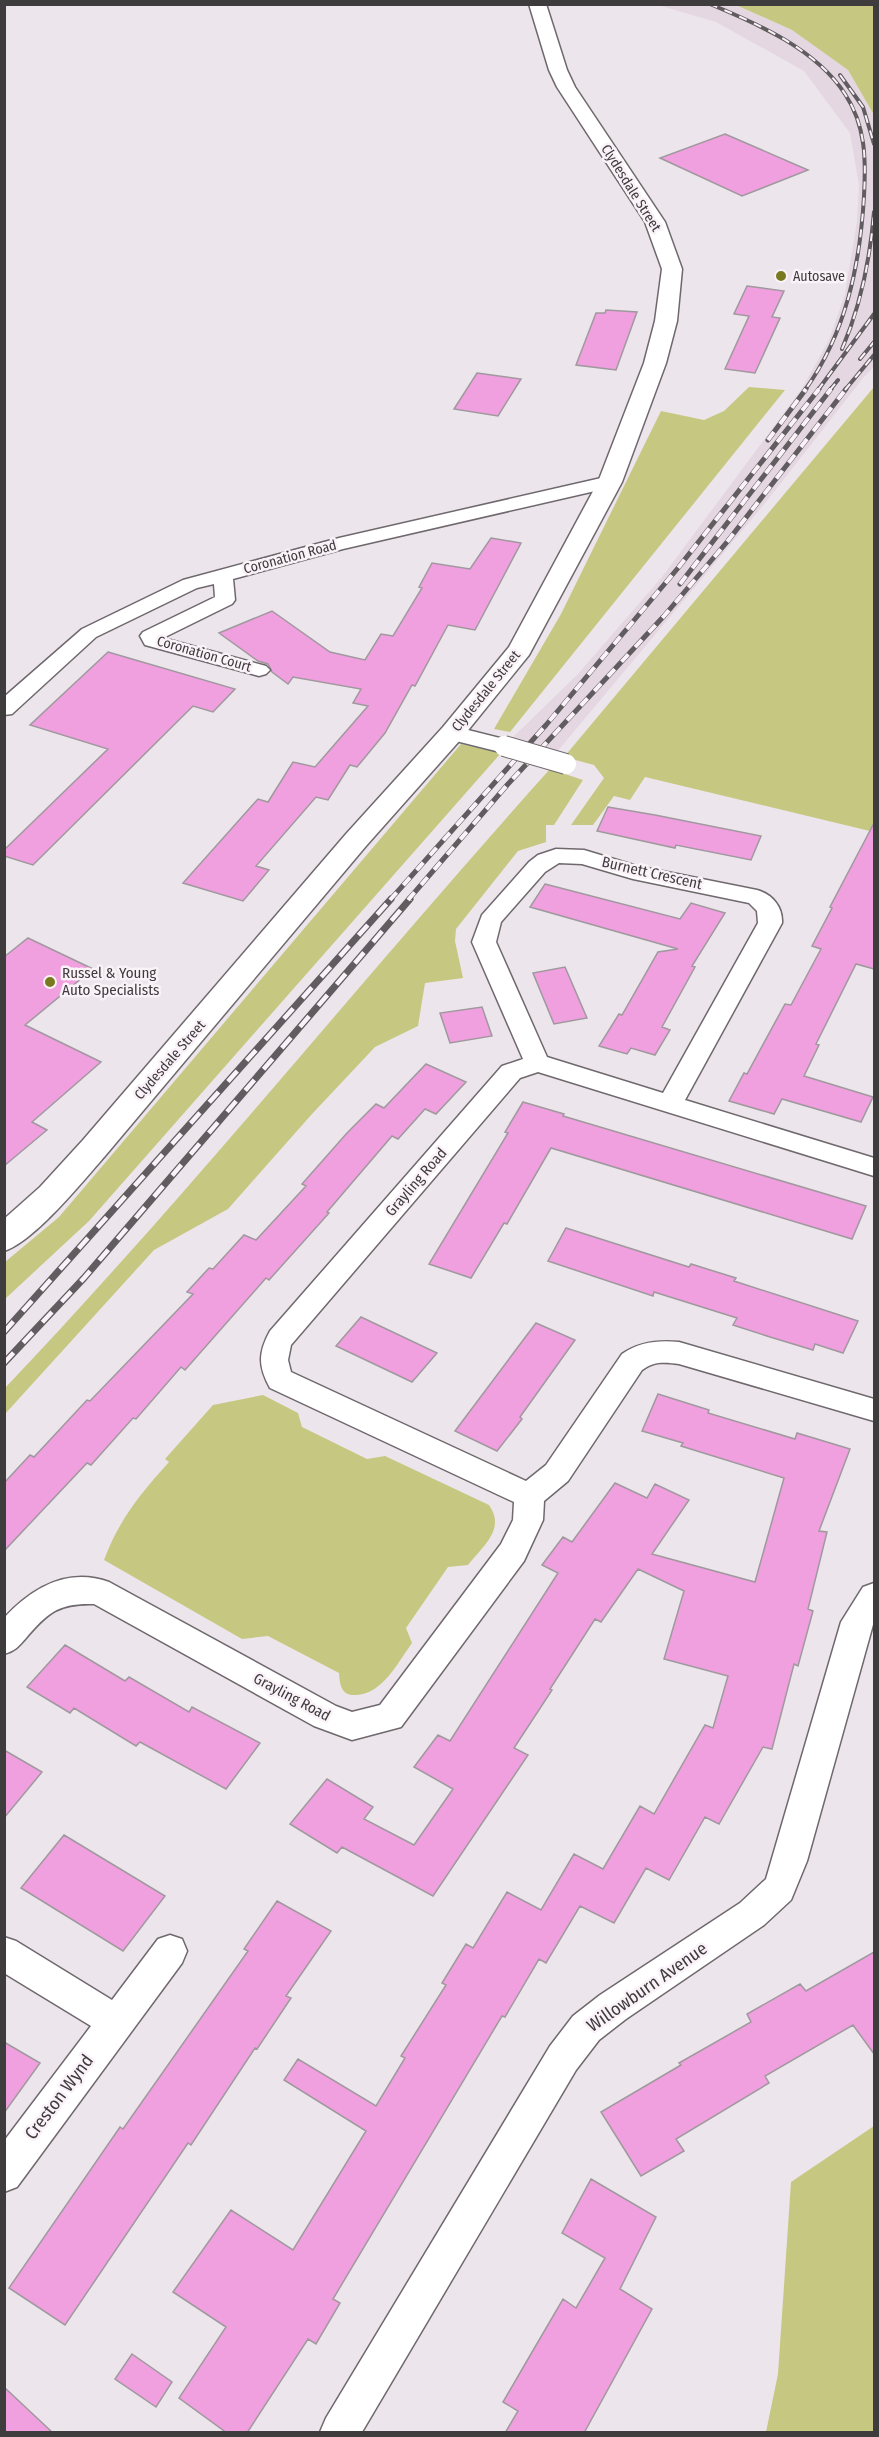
<svg xmlns="http://www.w3.org/2000/svg" width="879" height="2437" viewBox="0 0 879 2437" font-family="'Fira Sans Condensed',sans-serif">
<rect width="100%" height="100%" fill="#ece5eb"/>
<path fill="#e5d7e1" d="M658 5H736L792 30 848 70 874 115V367L863 378 766 502 551 759 504 746 578 674 662 577 801 390 829 340 845 294 857 221 859 185 850 133 804 71 716 22Z"/>
<path fill="#c6c881" d="M736 5H874V115L848 70 792 30Z
M749 387 785 390 510 732 494 729 561 614 661 411 704 420 724 411Z
M874 387V832L645 777 630 800 614 796 593 825H571L604 778 594 765 564 757Z
M461 744 501 753 89 1221 5 1299V1262L59 1217Z
M550 769 583 780 554 825H546V842L518 851 456 929 455 941 463 978 425 983 418 1026 375 1047 312 1114 228 1209 154 1250 5 1414V1388C194 1189 366 974 550 769Z
M263 1395 298 1413 302 1427 367 1459 385 1456 489 1505C506 1529 483 1546 468 1565L448 1567 406 1628 412 1643C398 1662 383 1694 356 1695 341 1696 340 1685 339 1673L268 1636 242 1639 104 1560C119 1520 140 1494 169 1462L165 1459 213 1405Z
M874 2126V2432H766L778 2374 791 2182Z"/>
<path fill="#f09fdf" stroke="#9f999e" stroke-width="1.5" d="M725 134 808 170 742 196 660 158Z
M747 286 784 291 772 317 780 318 755 373 725 369 749 316 734 314Z
M606 310 637 312 616 370 576 365 596 313H605Z
M477 373 521 379 498 416 454 409Z
M491 538 521 543 475 630 448 625 415 686 412 685 385 733 357 767 350 765 328 800 316 797 256 866 269 870 243 901 183 883 258 799 268 802 293 762 315 767 368 706 353 703 361 689 293 677 288 684 272 672 268 664 258 661 219 633 272 611 330 652 365 660 381 634 393 636 422 588 419 587 432 563 470 569Z
M108 652 235 689 213 712 193 706 33 865 4 856V850L108 749 30 725Z
M608 807 655 815 761 836 751 860 676 845 675 848 597 831Z
M874 823V969L856 964 816 1044 819 1045 804 1076 873 1097 861 1122 782 1099 774 1114 729 1101 744 1073 747 1074 785 1004 791 1005 821 949 812 946 832 908 830 907Z
M545 884 680 919 691 903 725 913 692 966 695 967 662 1027 670 1030 655 1055 631 1048 627 1054 599 1046 619 1014 622 1015 658 952 678 949 530 907Z
M28 938 93 969 25 1025 101 1062 32 1122 47 1130 4 1166V957Z
M565 967 587 1018 554 1024 533 973Z
M482 1007 492 1036 450 1043 440 1013Z
M426 1064 466 1082 436 1114 425 1109 398 1139 392 1136 327 1212 329 1213 269 1280 266 1278 185 1370 181 1367 136 1419 133 1418 91 1465 87 1463 4 1551V1483L30 1455 34 1457 87 1400 90 1401 193 1294 187 1292 209 1268 213 1269 244 1235 256 1240 306 1186 302 1184 347 1133 376 1104 384 1108Z
M523 1102 564 1114 563 1116 866 1206 852 1239 551 1148 507 1224 504 1223 471 1278 429 1264 508 1133 505 1132Z
M566 1228 689 1267 691 1264 736 1278 734 1281 858 1321 843 1353 815 1344 813 1350 770 1337 733 1325 737 1318 654 1292 653 1296 548 1261Z
M361 1317 437 1353 412 1382 336 1346Z
M536 1323 575 1340 520 1417 522 1419 497 1451 455 1431Z
M658 1394 709 1410 708 1413 795 1439 797 1433 850 1449 819 1531 827 1532 808 1609 813 1611 798 1666 794 1664 772 1749 763 1747 719 1824 705 1817 669 1880 646 1868 614 1923 580 1906 546 1963 539 1959 505 2017 502 2016 333 2299 340 2303 316 2344 308 2339 247 2433H227L179 2398 226 2327 173 2292 231 2210 293 2250 366 2131 284 2080 298 2059 376 2106 405 2058 401 2056 446 1985 442 1983 466 1944 473 1948 507 1892 541 1910 574 1854 603 1869 640 1806 654 1814 705 1725 713 1728 728 1676 664 1659 684 1591 638 1569 601 1622 595 1619 550 1689 552 1690 514 1748 528 1755 433 1896 342 1847 337 1853 290 1824 327 1779 373 1807 364 1819 414 1845 453 1789 414 1767 438 1735 450 1741 558 1573 542 1565 563 1537 572 1542 615 1483 647 1498 655 1484 689 1500 652 1554 755 1582 784 1478 681 1446 683 1443 642 1431Z
M65 1645 125 1681 129 1677 189 1712 192 1707 260 1743 226 1789 140 1742 136 1746 74 1708 70 1713 27 1687Z
M4 1750 42 1772 4 1818Z
M64 1835 165 1896 123 1951 21 1888Z
M277 1901 331 1931 286 1996 291 1998 257 2049 255 2048 191 2145 188 2143 65 2325 9 2288 120 2127 123 2129 248 1951 244 1949Z
M874 1952V2054L853 2025 765 2076 769 2083 676 2139 684 2151 641 2176 601 2112 681 2065 679 2063 751 2022 747 2014 800 1984 806 1991Z
M4 2042 40 2063 4 2113Z
M591 2179 656 2217 620 2289 652 2309 584 2433H505L518 2411 503 2402 528 2359 563 2299 576 2308 605 2258 562 2233Z
M132 2354 172 2382 156 2407 115 2379Z
M4 2387 53 2433H4Z"/>
<g fill="none" stroke-linecap="round" stroke-linejoin="round">
<g stroke="#6f686d" stroke-width="3">
<path id="street" d="M610 476 617 478 620 482 617 486 343 549 233 579 235 600 232 604 163 638 266 666 270 670 266 674 259 676 252 674 145 645 140 636 143 632 215 597 214 584 197 588 96 637 12 714 4 715V697L82 629 183 580 339 538Z
M452 726 512 741 515 746 512 751 504 753 444 738 441 733 444 728Z
M556 849 584 850 637 866 757 890C772 894 783 907 782 923L685 1100 874 1158V1176L538 1072 520 1078 291 1345 288 1360 291 1372 526 1481 546 1465 622 1354C639 1342 658 1340 679 1342L874 1399V1421L679 1364C665 1362 654 1361 642 1370L568 1481 544 1501 543 1520 524 1561 401 1727 352 1740 314 1726 94 1604C59 1603 48 1612 26 1638 19 1646 15 1651 4 1654V1618C32 1588 67 1567 109 1582L336 1706 352 1712 380 1705 501 1544 513 1520 514 1502 270 1388C258 1366 258 1353 270 1331L502 1066 523 1059 472 942 482 915 529 862 538 855ZM559 863 582 864 633 879 749 903 757 911 758 923 663 1093 547 1057 496 942 501 922 545 872Z
M874 1583V1621L807 1861 791 1900 764 1925 626 2019 599 2040 576 2070 362 2432H320L326 2418 550 2046 573 2016 600 1995 740 1903 766 1879 841 1622 863 1587Z
M170 1935 182 1939 187 1951 182 1963 17 2187 4 2192V2141L91 2026 4 1973V1937L16 1941 112 2000 158 1939Z"/>
</g>
<g stroke="#6f686d" stroke-width="3">
<path id="secondary" d="M529 4H546L567 70 575 87 665 222 682 269 677 321 666 363 622 482 529 655 461 739 366 846 105 1156C84 1180 34 1242 4 1251V1219L40 1187 83 1140 346 834 443 727 509 647 598 482 644 363 655 321 662 269 645 222 557 87 549 70Z"/>
</g>
<use href="#street" fill="#fff" fill-rule="evenodd"/>
<use href="#secondary" fill="#fff" fill-rule="evenodd"/>
<g stroke="#605c5f" stroke-width="4">
<path id="rail-far2" d="M710 4C758 24 816 49 845 94 866 126 866 160 864 196 860 265 846 333 805 390
M840 75 863 107 874 144
M842 349C861 305 870 260 874 212
M860 359 874 342
M818 390 874 314
M830 390 838 380
M845 390 874 355"/>
</g>
<g stroke="#605c5f" stroke-width="5">
<path id="rail-far1" d="M768 440 806 389
M680 584 831 389
M390 900 546 725 678 568 819 389
M408 900 508 784 664 616 727 542 846 389"/>
</g>
<g stroke="#605c5f" stroke-width="7">
<path id="rail" d="M4 1332 391 899
M4 1363 84 1278 410 899"/>
</g>
<use href="#rail-far2" stroke="#faf2f8" stroke-width="2" stroke-dasharray="8" stroke-linecap="butt"/>
<use href="#rail-far1" stroke="#faf2f8" stroke-width="4" stroke-dasharray="10" stroke-linecap="butt"/>
<use href="#rail" stroke="#faf2f8" stroke-width="4.5" stroke-dasharray="14" stroke-linecap="butt"/>
<g stroke="#6f686d" stroke-width="22" stroke-linecap="butt">
<path id="street-bridge" d="M504 746 566 764"/>
</g>
<use href="#street-bridge" stroke="#fff" stroke-width="20"/>
</g>
<g fill="#797920" stroke="#faf2f8" stroke-width="2">
<circle cx="781" cy="276" r="6"/>
<circle cx="50" cy="982" r="6"/>
</g>
<g text-anchor="middle" dominant-baseline="central" stroke-width="5" stroke-linejoin="round" paint-order="stroke">
<g font-size="14" fill="#3f3c3e" stroke="#faf2f8">
<text transform="translate(631 188) rotate(58)">Clydesdale Street</text>
<text transform="translate(290 557) rotate(-15)">Coronation Road</text>
<text transform="translate(204 654) rotate(16)">Coronation Court</text>
<text transform="translate(486 691) rotate(-51)">Clydesdale Street</text>
<text transform="translate(170 1060) rotate(-49)">Clydesdale Street</text>
</g>
<g font-size="14" fill="#3f3c3e" stroke="#faf2f8" text-anchor="start">
<text x="793" y="276">Autosave</text>
</g>
<g font-size="15" fill="#3f3c3e" stroke="#faf2f8">
<text transform="translate(652 873) rotate(13)">Burnett Crescent</text>
<text transform="translate(416 1182) rotate(-49)">Grayling Road</text>
<text transform="translate(292 1697) rotate(28)">Grayling Road</text>
</g>
<g font-size="15" fill="#3f3c3e" stroke="#faf2f8" text-anchor="start">
<text x="62" y="973">Russel &amp; Young<tspan x="62" dy="17">Auto Specialists</tspan></text>
</g>
<g font-size="18" fill="#3f3c3e" stroke="#faf2f8">
<text transform="translate(647 1987) rotate(-35)">Willowburn Avenue</text>
<text transform="translate(59 2097) rotate(-53)">Creston Wynd</text>
</g>
</g>
<rect width="879" height="2437" fill="none" stroke="#3f3c3e" stroke-width="12"/>
</svg>
